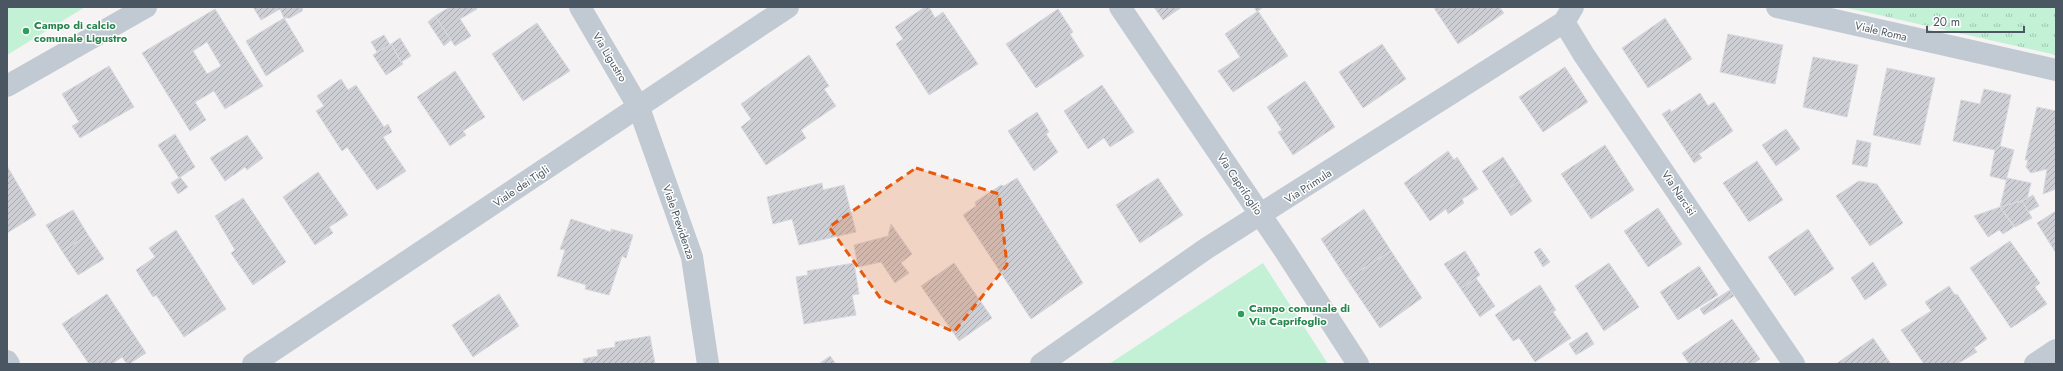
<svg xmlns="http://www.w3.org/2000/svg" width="2063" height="371" viewBox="0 0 2063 371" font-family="Jost,sans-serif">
<defs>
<pattern id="grass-tufts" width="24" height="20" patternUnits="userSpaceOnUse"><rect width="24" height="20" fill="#c3f1d5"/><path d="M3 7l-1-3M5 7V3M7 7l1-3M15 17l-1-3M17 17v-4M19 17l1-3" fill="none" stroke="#a0c6b0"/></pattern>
<pattern id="building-hatch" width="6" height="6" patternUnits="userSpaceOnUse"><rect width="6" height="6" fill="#cdcfd5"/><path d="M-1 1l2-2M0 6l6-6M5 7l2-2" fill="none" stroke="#a8abb0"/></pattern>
</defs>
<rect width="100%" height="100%" fill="#f5f3f3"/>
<path fill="url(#grass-tufts)" d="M1843 7H2056V55Z"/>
<path fill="#c3f1d5" d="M7 7H85L7 55Z
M1263 263 1328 364H1109Z"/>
<path fill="url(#building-hatch)" stroke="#d7d9de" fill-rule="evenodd" d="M253 7H303L302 11 290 18H284L280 9 261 20Z
M450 7H476L477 9 460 19 471 36 455 46 435 16Z
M925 7H929L935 18 943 12 978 64 929 95 896 44 903 39 895 27Z
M1154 7H1182L1163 20Z
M1254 7H1263L1257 12Z
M1499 7 1504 13 1458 44 1434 8Z
M215 9 263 86 225 109 214 91 195 102 206 120 190 131 142 53ZM207 42 221 66 207 74 193 51Z
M1058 9 1073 32 1070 34 1084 56 1036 88 1006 44Z
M1258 11 1288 56 1233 92 1218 71 1240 57 1225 34Z
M435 16 451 40 444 46 428 22Z
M284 18 304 51 266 76 246 41Z
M1665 18 1692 59 1648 88 1622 48Z
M537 23 570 71 523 101 492 54Z
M1728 34 1783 45 1775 84 1720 72Z
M384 35 390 45 377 52 371 42Z
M400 38 411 56 401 62 391 44Z
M391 44 403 64 386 75 373 55Z
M1382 44 1406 79 1363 108 1339 72Z
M809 55 829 86 824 89 836 106 801 130 806 138 766 165 741 127 751 119 741 104Z
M1813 57 1858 65 1847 117 1803 107Z
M109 66 134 107 80 138 72 126 79 122 62 94Z
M1565 67 1588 102 1543 132 1519 97Z
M1887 68 1935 78 1920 145 1873 135Z
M455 71 485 117 463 131 466 135 450 146 417 97Z
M341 79 348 90 356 85 384 127 388 124 392 132 383 137 406 171 377 190 347 147 342 151 316 111 324 106 317 96Z
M1305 81 1335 127 1293 155 1278 132 1282 130 1267 107Z
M1102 85 1134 132 1110 147 1104 138 1088 149 1064 111Z
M1984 89 2011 95 2000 146 1995 150 1953 141 1961 100 1980 104Z
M1700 93 1708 106 1714 102 1733 131 1699 154 1702 158 1694 163 1662 114 1670 109 1671 112Z
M2037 107 2056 111V189L2043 194 2047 169 2031 173 2026 167 2028 160H2025Z
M1037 112 1049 132 1046 134 1058 152 1034 171 1008 131Z
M1786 129 1800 149 1776 166 1762 145Z
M175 134 195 167 179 178 158 145Z
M247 135 263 158 247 170 245 167 225 181 210 158Z
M1857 140 1871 143 1867 167 1852 164Z
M1605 145 1634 190 1591 219 1561 174Z
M2000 146 2014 150 2006 180 1990 176 1995 150Z
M1448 151 1454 160 1457 157 1478 189 1462 199 1464 203 1448 214 1446 209 1430 221 1404 183Z
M1503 157 1519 181 1498 196 1482 171Z
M1757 161 1783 200 1749 222 1723 183Z
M7 166 36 215 7 233Z
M318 172 348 215 329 227 333 233 315 245 283 197Z
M180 177 188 187 178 194 171 183Z
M1017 178 1083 283 1031 319 963 215 976 206 975 202 1001 185 1004 186Z
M1158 178 1183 215 1140 243 1116 205Z
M2007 178 2031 183 2027 199 2000 207Z
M1519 181 1532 201 1511 216 1498 196Z
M1859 181 1877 184 1903 223 1870 246 1836 196Z
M822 183 823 190 844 185 856 232 799 245 792 219 773 224 767 197Z
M2033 195 2039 206 2028 212 2022 201Z
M243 198 286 262 253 285 231 253 235 250 215 216Z
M2022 201 2032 218 2015 227 2000 207Z
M2000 207 2014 227 2003 234 1999 230 1988 237 1974 216Z
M1658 208 1682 244 1648 267 1624 231Z
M1364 209 1391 251 1347 279 1321 239Z
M73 210 88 235 62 251 46 225Z
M2056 211V253L2037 223Z
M571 219 611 232V229L633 235 626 258 622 256 609 295 585 289 586 285 557 276 565 250 560 249Z
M891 224 912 254 901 263 909 273 895 283 881 262 858 267 854 245 888 236Z
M1808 229 1834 269 1795 296 1768 257Z
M176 230 226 309 184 337 156 295 153 297 136 270 155 257 149 248Z
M88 235 104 259 78 275 62 251Z
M2010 241 2040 283 2035 287 2047 304 2011 328 1970 268Z
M1540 248 1550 262 1543 267 1534 252Z
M1391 251 1422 298 1380 328 1347 279Z
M1465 251 1480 275 1461 289 1444 264Z
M1873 262 1887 285 1865 300 1851 278Z
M854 263 859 294 852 295 856 315 804 324 796 277 808 275 807 271Z
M954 263 992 318 959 341 921 286Z
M1609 263 1639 307 1604 331 1575 286Z
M1699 266 1718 295 1678 320 1660 292Z
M1476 278 1495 306 1480 317 1461 289Z
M1540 285 1556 310 1553 312 1571 338 1535 362 1519 338 1513 341 1495 315Z
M1949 286 1955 295 1957 294 1987 339 1974 348 1977 352 1957 364H1924L1901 330 1931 311 1925 302Z
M1730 290 1734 296 1704 315 1700 309Z
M107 294 146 353 129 364H127L122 357 112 364H89L62 324Z
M499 294 519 326 473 357 452 325Z
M1732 319 1760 359 1753 364H1689L1682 353Z
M1587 332 1594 344 1576 355 1569 344Z
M650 336 655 364H584L583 359 598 356 597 350 615 347V342Z
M1873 338 1891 364H1836Z
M830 356 836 364H819Z"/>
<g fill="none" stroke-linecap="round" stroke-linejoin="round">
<path stroke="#c1cad2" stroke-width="22" d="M580 7 639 108 692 257 708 364
M1120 7 1285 251 1358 364
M1777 7 2056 70
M1564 22 1584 55 1794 364
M7 86 146 7
M7 361 9 364
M253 364 788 7
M1041 364 1207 248 1564 22 1573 7
M2035 364 2056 350"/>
</g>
<path fill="#e8590c" fill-opacity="0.2" stroke="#e8590c" stroke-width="3" stroke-dasharray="8 5" stroke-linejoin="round" d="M916 168 999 194 1007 265 954 332 881 299 829 227Z"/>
<g fill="#2e9e5b" stroke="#fff" stroke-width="1.5">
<circle cx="26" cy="31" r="4"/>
<circle cx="1241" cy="314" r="4"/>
</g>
<g text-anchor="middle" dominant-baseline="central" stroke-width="3" stroke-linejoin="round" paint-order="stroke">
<g font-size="11" font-weight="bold" fill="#27864d" stroke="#fff" text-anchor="start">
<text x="34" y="25">Campo di calcio<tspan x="34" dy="13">comunale Ligustro</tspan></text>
<text x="1249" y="308">Campo comunale di<tspan x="1249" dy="13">Via Caprifoglio</tspan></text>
</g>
<g font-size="11" fill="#4a5661" stroke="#fff">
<text transform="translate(1881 31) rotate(13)">Viale Roma</text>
<text transform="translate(610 57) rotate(59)">Via Ligustro</text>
<text transform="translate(1240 184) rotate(56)">Via Caprifoglio</text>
<text transform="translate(521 186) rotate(-34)">Viale dei Tigli</text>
<text transform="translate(1308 186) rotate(-33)">Via Primula</text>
<text transform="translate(1679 193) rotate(56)">Via Narcisi</text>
<text transform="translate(679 222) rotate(71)">Viale Previdenza</text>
</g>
</g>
<rect width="2063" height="371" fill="none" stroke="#4a5661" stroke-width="16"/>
<path d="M1927 26v6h97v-6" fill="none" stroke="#4a5661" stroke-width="2"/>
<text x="1933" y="26" font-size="12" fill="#4a5661" stroke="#ffffff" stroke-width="3" paint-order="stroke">20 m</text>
</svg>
